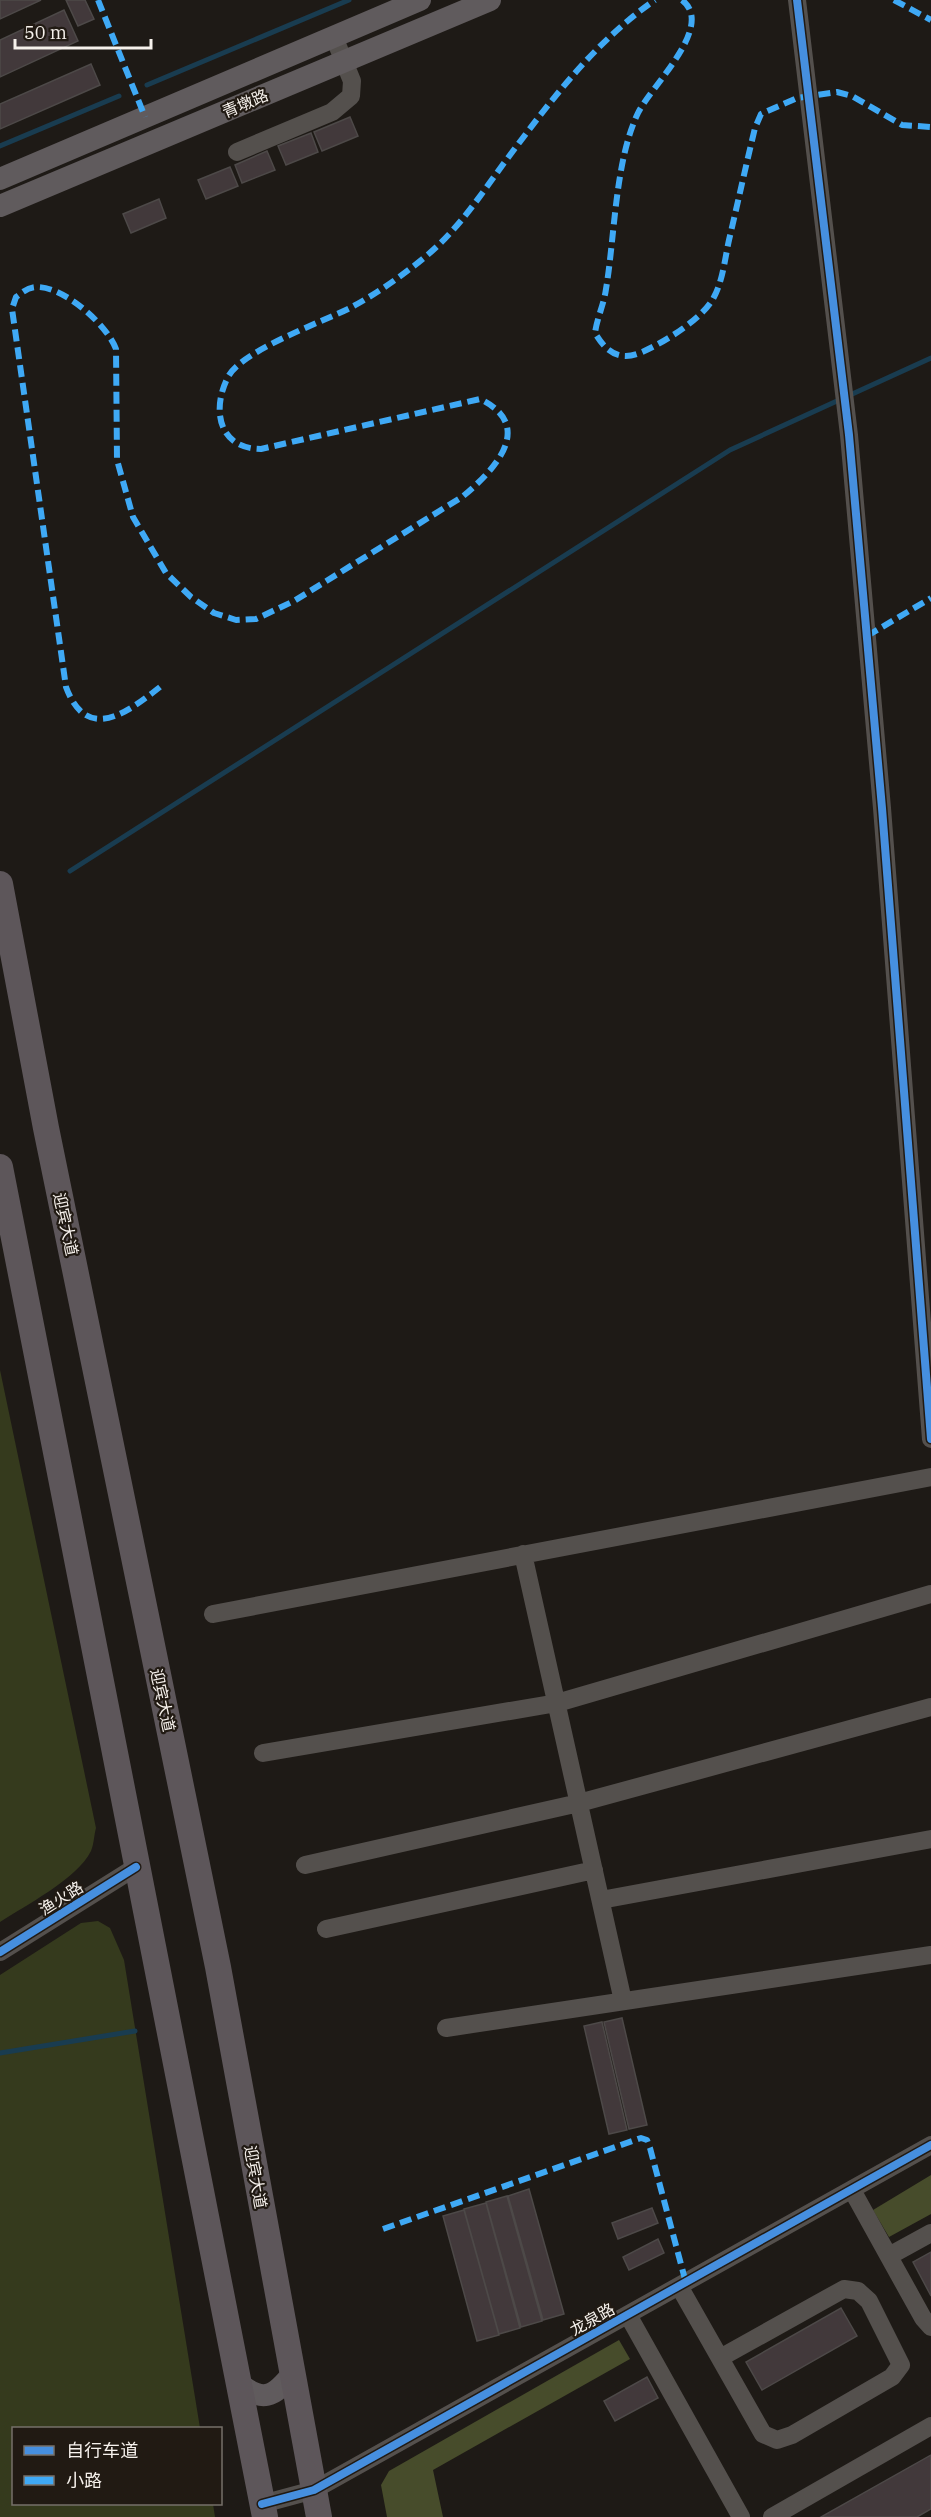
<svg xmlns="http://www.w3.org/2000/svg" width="931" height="2517" viewBox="0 0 931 2517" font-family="'IBM Plex Serif','Noto Sans SC',serif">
<rect width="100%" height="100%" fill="#1e1a16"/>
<path fill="#353a1d" d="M0 1370 96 1828C94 1835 94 1844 91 1851 77 1879 26 1905 0 1922Z
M98 1921 110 1928 124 1960 200 2428H14V2504H213L215 2517H0V1975L81 1923Z"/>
<path fill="#474c2b" d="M931 2175V2214L889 2237 873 2210Z
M619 2340 630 2359 433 2470 443 2517H387L381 2485 389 2471Z"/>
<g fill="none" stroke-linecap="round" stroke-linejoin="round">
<path stroke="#193c50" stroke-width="5" d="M147 85 349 0
M0 146 119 96
M70 871 730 450 931 358
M0 2053 135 2031"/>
</g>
<path fill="#42393b" stroke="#4d4948" stroke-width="1.5" d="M0 0H41L0 19Z
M66 0H85L94 19 78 26Z
M64 10 78 41 0 77V40Z
M91 64 100 85 0 129V104Z
M350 117 358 136 322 151 314 132Z
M311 133 318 152 286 165 278 146Z
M267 151 275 170 242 183 235 165Z
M230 167 238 186 206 199 198 180Z
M159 199 166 218 131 233 123 214Z
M622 2018 647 2125 629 2129 604 2022Z
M602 2022 627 2130 609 2134 584 2026Z
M529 2189 564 2314 543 2320 508 2196Z
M507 2196 542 2321 521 2327 486 2202Z
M486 2203 520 2328 499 2334 464 2209Z
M652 2208 658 2223 618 2239 612 2223Z
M464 2210 499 2335 477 2341 443 2216Z
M658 2239 664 2253 629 2270 623 2257Z
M931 2252V2296L913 2262Z
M841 2308 857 2336 762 2390 746 2362Z
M647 2377 658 2398 615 2421 604 2401Z
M931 2455V2509L917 2517H821Z"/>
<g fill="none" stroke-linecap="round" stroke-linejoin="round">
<path stroke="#54504d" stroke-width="18" d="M797 0 849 435 882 808 931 1439
M237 152 332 112 351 96 352 81 334 37
M523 1554 623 2001
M213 1614 931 1477
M263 1753 557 1703 931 1594
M305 1865 579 1803 931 1707
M601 1900 931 1839
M326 1929 594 1870
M0 1952 136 1867
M446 2028 931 1955
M852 2190 923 2318 931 2327
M889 2256 931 2233
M679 2286 763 2434 777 2440 792 2435 892 2377 901 2365 869 2301 858 2291 844 2289 720 2358
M628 2315 741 2517
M262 2504 314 2490 931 2145
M772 2517 931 2426"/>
<path stroke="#605b5d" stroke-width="22" d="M0 179 420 0
M0 206 490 0
M237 2382C263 2403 273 2398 293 2373"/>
<path stroke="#5d565a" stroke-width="26" d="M0 884 46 1128 218 1967 319 2517
M0 1167 265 2517"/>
<path stroke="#3fa9f5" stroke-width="6" stroke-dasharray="12 6" stroke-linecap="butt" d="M98 0 145 117
M682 0C716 26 651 86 638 113 615 161 615 235 606 289 604 304 597 318 595 333 606 352 620 362 642 352 663 343 704 318 714 297 723 280 725 258 729 240 738 202 746 165 755 128L761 114 797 98 837 92 852 96 902 125 931 127
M894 0 931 20
M867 636 931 598
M160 687C128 712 87 744 66 687L12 309 16 297C23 292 28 287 37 287 65 287 107 325 116 349L117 460 133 517 166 573 191 597 214 613 236 620 256 619 294 601 462 497C495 470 536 426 480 399L261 449C219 449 211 410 228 377 241 351 322 322 350 308 376 294 402 276 425 257 457 231 480 196 504 163 549 103 593 43 655 0
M383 2229 641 2138 647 2140 650 2148 686 2283"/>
<g stroke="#211a13" stroke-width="11">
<path id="cycleway" d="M797 0 849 435 882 808 931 1439
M0 1952 136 1867
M262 2504 314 2490 931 2145"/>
</g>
<use href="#cycleway" stroke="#468fdf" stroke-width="8"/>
</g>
<g text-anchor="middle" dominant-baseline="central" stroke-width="4.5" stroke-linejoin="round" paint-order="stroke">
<g font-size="16" fill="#f6f1ec" stroke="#211a13">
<text transform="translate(245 103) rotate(-23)">青墩路</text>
<text transform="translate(66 1224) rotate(78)">迎宾大道</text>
<text transform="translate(163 1700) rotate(78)">迎宾大道</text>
<text transform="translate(61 1898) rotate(-32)">渔火路</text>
<text transform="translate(256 2177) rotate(80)">迎宾大道</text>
<text transform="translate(592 2319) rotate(-29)">龙泉路</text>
</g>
</g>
<rect x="12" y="2427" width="210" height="78" fill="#211a13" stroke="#76706a" stroke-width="1.5"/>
<rect x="24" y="2446" width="30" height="9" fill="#468fdf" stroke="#76706a" stroke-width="1.5"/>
<text x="66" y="2457" font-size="18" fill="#f6f1ec">自行车道</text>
<rect x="24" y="2476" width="30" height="9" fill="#3fa9f5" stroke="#76706a" stroke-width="1.5"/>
<text x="66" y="2487" font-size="18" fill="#f6f1ec">小路</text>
<path d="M15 39v9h136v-9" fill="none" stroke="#f6f1ec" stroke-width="3"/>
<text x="24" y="39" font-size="18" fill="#f6f1ec" stroke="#211a13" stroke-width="4.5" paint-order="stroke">50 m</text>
</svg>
